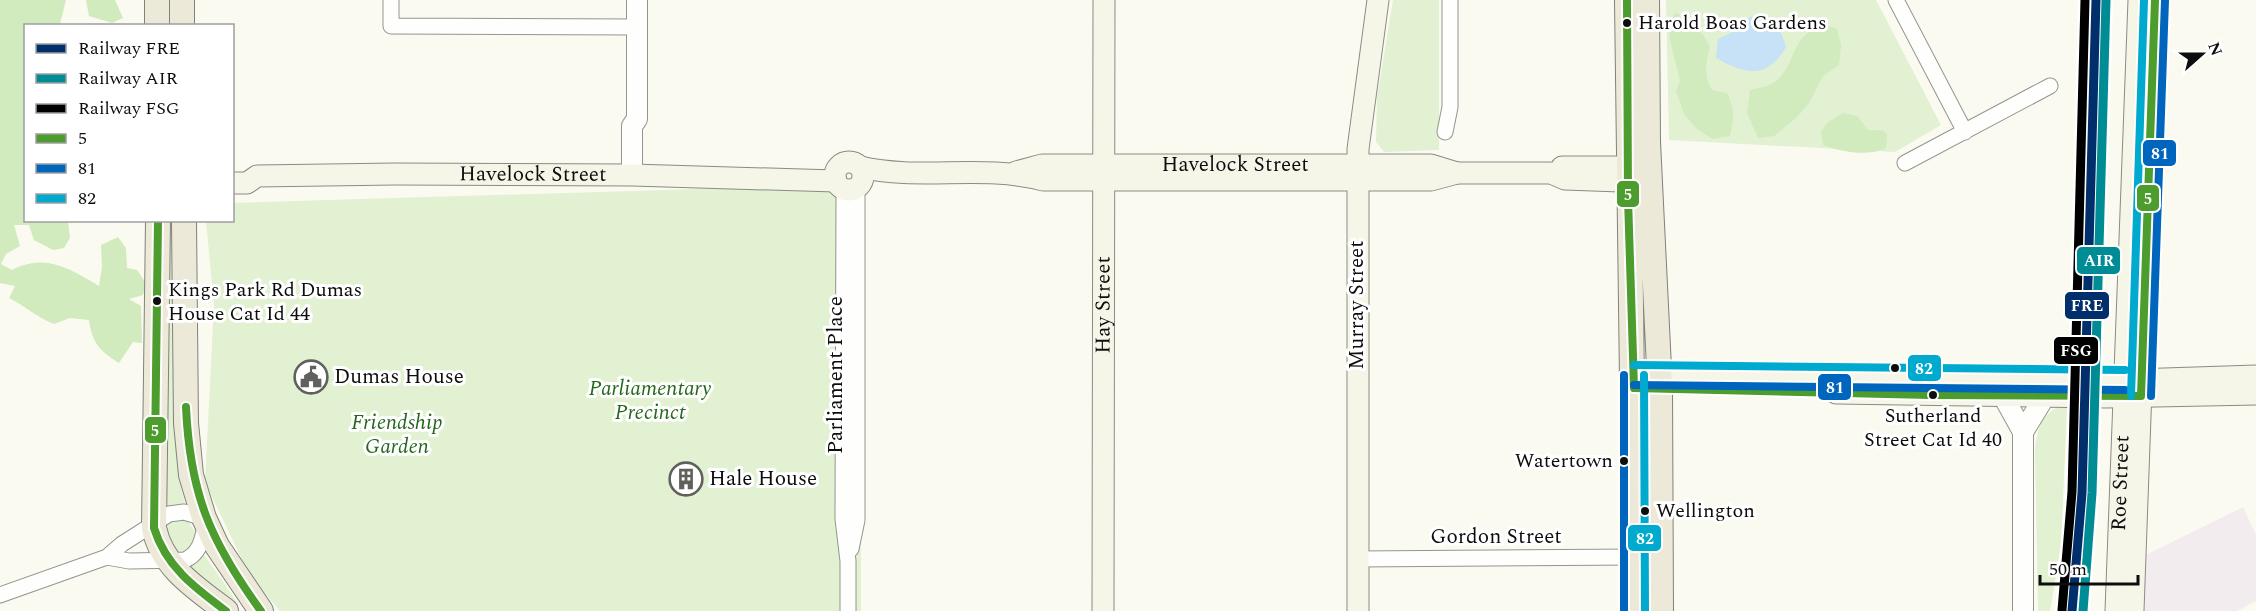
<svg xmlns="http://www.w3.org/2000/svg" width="2256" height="611" viewBox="0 0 2256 611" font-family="Spectral,serif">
<rect width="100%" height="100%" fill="#fbfaf1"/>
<path fill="#f3ecee" d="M2243 507 2256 535V601L2237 611H2144L2146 555Z"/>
<path fill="#e1f1d1" d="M1393 0H1439V150L1384 152 1376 142 1377 97Z
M1666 0H1876L1941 125 1895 152 1669 140Z
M860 184 861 611H280L250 576 205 482 214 305 206 221 232 220 233 203Z
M170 221H177L180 447 178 475 185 504 160 508 170 292Z
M2056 408H2067L2061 545 2050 611H2038L2035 450C2037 432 2040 417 2056 408Z
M169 520H187L196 533 195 545 182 556 171 551 165 525Z
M203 556H205L239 605 195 578 183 566Z"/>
<path fill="#d1eabe" d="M0 0H66L60 24 26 26V220L68 221 70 238 64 248 53 250 34 240 29 225H14L20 246 6 254 1 264 12 270C46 253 68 268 99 286L102 267 101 245 118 237 126 248 127 268 137 270 146 283 143 295 129 299 141 306 142 343 133 342 119 363C100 351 92 343 89 320L70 318 54 324C38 318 25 306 9 298L15 286 0 283Z
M86 0H115L123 18 112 23 89 16Z
M1674 13C1693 17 1701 31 1710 46 1706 62 1703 75 1712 90L1727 93C1735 109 1734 119 1730 136L1713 139 1698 130 1684 114 1676 91 1680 80 1669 36Z
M1826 25 1837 29 1841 45 1839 65 1823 76 1809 103 1797 117 1774 136 1758 138 1747 113 1750 90C1757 88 1767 87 1773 83 1798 67 1788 33 1826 25Z
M1843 113 1857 116 1868 130H1882L1887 134 1886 148C1868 157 1842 152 1823 145L1821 131 1827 123Z"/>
<path fill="#c7e1f6" d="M1754 16C1774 20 1781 28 1786 47 1768 79 1745 75 1716 58L1718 39 1739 29 1747 18Z"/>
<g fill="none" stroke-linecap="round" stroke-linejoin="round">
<g stroke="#949490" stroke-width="17">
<path id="minor" d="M391 0V26L637 27
M1896 0 1965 132
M1445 132 1450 107V0
M1905 163 2050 86
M844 189 843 519 848 561V611
M851 549 857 520V187
M107 557 129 561 185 560C201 553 202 538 206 524
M1357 559 1635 557
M0 595 107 557 122 544 169 514 184 512 204 518"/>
</g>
<g stroke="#949490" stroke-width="22">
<path id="tertiary" d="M632 175V126L637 119V0
M2003 396 2023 432V611
M2023 432 2045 396"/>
</g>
<g stroke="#8b8a86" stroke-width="23">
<g id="secondary">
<circle cx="849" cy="176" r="14"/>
<path d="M860 167C920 181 983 164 1043 180H1431L1457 173H1551L1565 179 1647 182"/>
<path d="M1562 167H1645"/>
<path id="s1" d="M1016 172 1042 165H1431L1457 173"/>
<path id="s2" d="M232 183H247L257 176 395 174 632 175 836 181"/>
<path d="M1634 375 2103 381 2256 376"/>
<path d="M1836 393 2106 397 2256 394"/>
<path id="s3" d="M1103 611 1104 0"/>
<path d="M1358 611V149L1378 0"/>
<path id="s4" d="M2116 611 2139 0"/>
<path d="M2133 611 2155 0"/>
</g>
</g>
<g stroke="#81817d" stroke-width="26">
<path id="primary" d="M157 0V26
M182 0V26
M1627 0 1635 611
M1647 0 1648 142 1660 388 1661 611
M158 220 154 528C162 567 196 588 226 611
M184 220 186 423 191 475 204 518 217 546 261 611"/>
</g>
<use href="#minor" stroke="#fefefd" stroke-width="15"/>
<use href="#tertiary" stroke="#fefefd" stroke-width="20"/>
<use href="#secondary" stroke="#f5f5e8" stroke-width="21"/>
<use href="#primary" stroke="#ede9d8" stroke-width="24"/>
<g stroke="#fff" stroke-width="12">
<path id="bus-1" d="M1627 0 1628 198 1634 388
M158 220 154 528C166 567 195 588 226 611
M1634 388 1930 395 2141 396
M2141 396 2155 0
M186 407C190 494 210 541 261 611"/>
</g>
<g stroke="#fff" stroke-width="12">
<path id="bus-2" d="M1624 375V611
M1634 385 2125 390
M2151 396 2165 0"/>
</g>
<g stroke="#fff" stroke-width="12">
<path id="bus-3" d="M1634 365 2125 370
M1644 375 1645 611
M2131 396 2144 0"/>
</g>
<use href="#bus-1" stroke="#4c9c2e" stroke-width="8"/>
<use href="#bus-2" stroke="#0065bd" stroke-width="8"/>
<use href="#bus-3" stroke="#00a9ce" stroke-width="8"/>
<g stroke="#fff" stroke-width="14">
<path id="rail-1" d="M2072 611 2082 493 2096 0"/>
</g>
<g stroke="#fff" stroke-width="14">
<path id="rail-2" d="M2083 611 2092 493 2106 0"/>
</g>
<g stroke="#fff" stroke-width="14">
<path id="rail-3" d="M2062 610 2072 492 2085 0"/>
</g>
<use href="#rail-1" stroke="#002f6c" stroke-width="9"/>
<use href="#rail-2" stroke="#008c95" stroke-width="9"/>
<use href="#rail-3" stroke="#000" stroke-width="9"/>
</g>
<defs>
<g id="civic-ring" transform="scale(1.725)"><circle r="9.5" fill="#fff" stroke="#60605d" stroke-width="1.5"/><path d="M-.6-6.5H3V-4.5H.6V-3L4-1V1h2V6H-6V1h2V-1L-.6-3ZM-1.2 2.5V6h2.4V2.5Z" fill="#60605d"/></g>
<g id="building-ring" transform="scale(1.725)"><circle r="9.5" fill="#fff" stroke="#60605d" stroke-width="1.5"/><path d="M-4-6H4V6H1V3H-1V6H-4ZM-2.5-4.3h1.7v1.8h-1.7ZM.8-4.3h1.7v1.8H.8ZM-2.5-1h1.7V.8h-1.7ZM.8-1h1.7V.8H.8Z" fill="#60605d"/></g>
</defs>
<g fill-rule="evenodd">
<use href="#civic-ring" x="311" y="377"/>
<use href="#building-ring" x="686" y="479"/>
</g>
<g fill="#0d0d0d" stroke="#fff" stroke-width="2">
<circle cx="1627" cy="23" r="5"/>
<circle cx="157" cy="301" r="5"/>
<circle cx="1895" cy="368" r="5"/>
<circle cx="1933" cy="395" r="5"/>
<circle cx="1624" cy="461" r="5"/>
<circle cx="1645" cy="511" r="5"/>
</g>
<g text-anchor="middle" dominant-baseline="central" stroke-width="6" stroke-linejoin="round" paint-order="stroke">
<g font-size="20" fill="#0d0d0d" stroke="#fff" text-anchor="start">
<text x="1638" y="23">Harold Boas Gardens</text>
<text x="168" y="290">Kings Park Rd Dumas<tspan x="168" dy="24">House Cat Id 44</tspan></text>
<text x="1933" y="416" text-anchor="middle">Sutherland<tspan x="1933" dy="24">Street Cat Id 40</tspan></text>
<text x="1613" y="461" text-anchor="end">Watertown</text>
<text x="1656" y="511">Wellington</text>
</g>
<g font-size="21" fill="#0d0d0d" stroke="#fff">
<text stroke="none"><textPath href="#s1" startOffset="220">Havelock Street</textPath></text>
<text stroke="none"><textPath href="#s2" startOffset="303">Havelock Street</textPath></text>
<text stroke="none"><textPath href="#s3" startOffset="306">Hay Street</textPath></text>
<text transform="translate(1357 305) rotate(-90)">Murray Street</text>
<text transform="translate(836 375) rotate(-90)">Parliament Place</text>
<text stroke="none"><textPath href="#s4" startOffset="128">Roe Street</textPath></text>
<text x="1496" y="537">Gordon Street</text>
</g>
<g font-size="21" fill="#0d0d0d" stroke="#fff" text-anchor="start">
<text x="334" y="377">Dumas House</text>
<text x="709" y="479">Hale House</text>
</g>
<g font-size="21" font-style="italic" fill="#24671c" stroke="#fff">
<text x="650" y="389">Parliamentary<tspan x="650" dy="24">Precinct</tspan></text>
<text x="397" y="423">Friendship<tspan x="397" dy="24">Garden</tspan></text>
</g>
</g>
<g stroke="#fff" stroke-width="2">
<rect x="2142" y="139" width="35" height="28" rx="6" fill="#0065bd"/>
<rect x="1616" y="180" width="24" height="28" rx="6" fill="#4c9c2e"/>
<rect x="2136" y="184" width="24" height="28" rx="6" fill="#4c9c2e"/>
<rect x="2076" y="246" width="45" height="29" rx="6" fill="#008c95"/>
<rect x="2064" y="291" width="46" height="29" rx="6" fill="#002f6c"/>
<rect x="2053" y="336" width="46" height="29" rx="6" fill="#000"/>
<rect x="1907" y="354" width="35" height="28" rx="6" fill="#00a9ce"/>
<rect x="1817" y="373" width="35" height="28" rx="6" fill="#0065bd"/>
<rect x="144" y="416" width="23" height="28" rx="6" fill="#4c9c2e"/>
<rect x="1627" y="524" width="35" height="28" rx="6" fill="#00a9ce"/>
</g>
<g font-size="16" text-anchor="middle" font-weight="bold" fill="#fff">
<text x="2160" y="159">81</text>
<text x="1628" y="200">5</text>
<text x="2148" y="204">5</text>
<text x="2099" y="266">AIR</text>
<text x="2087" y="311">FRE</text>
<text x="2076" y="356">FSG</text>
<text x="1924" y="374">82</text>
<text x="1835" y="393">81</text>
<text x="155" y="436">5</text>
<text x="1645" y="544">82</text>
</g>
<rect x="24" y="24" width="210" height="198" fill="#ffffff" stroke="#9e9e9e" stroke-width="1.5"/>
<rect x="36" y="44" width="30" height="9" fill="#002f6c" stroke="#9e9e9e" stroke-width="1.5"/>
<text x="78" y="54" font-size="18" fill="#0d0d0d">Railway FRE</text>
<rect x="36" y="74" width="30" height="9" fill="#008c95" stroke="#9e9e9e" stroke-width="1.5"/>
<text x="78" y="84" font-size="18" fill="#0d0d0d">Railway AIR</text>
<rect x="36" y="104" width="30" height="9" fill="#000000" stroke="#9e9e9e" stroke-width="1.5"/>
<text x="78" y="114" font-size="18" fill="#0d0d0d">Railway FSG</text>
<rect x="36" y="134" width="30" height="9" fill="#4c9c2e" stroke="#9e9e9e" stroke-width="1.5"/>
<text x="78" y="144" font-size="18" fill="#0d0d0d">5</text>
<rect x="36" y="164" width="30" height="9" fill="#0065bd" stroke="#9e9e9e" stroke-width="1.5"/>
<text x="78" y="174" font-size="18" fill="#0d0d0d">81</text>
<rect x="36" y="194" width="30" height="9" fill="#00a9ce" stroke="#9e9e9e" stroke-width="1.5"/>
<text x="78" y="204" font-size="18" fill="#0d0d0d">82</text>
<g transform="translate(2202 54) rotate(69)" stroke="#ffffff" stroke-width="4.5" paint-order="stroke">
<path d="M0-4.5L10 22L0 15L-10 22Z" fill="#0d0d0d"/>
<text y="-9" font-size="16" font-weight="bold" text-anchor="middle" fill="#0d0d0d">N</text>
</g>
<path d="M2040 575v9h98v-9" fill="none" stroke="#0d0d0d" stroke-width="3"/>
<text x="2049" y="575" font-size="18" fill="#0d0d0d" stroke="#ffffff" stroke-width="4.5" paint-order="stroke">50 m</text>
</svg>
